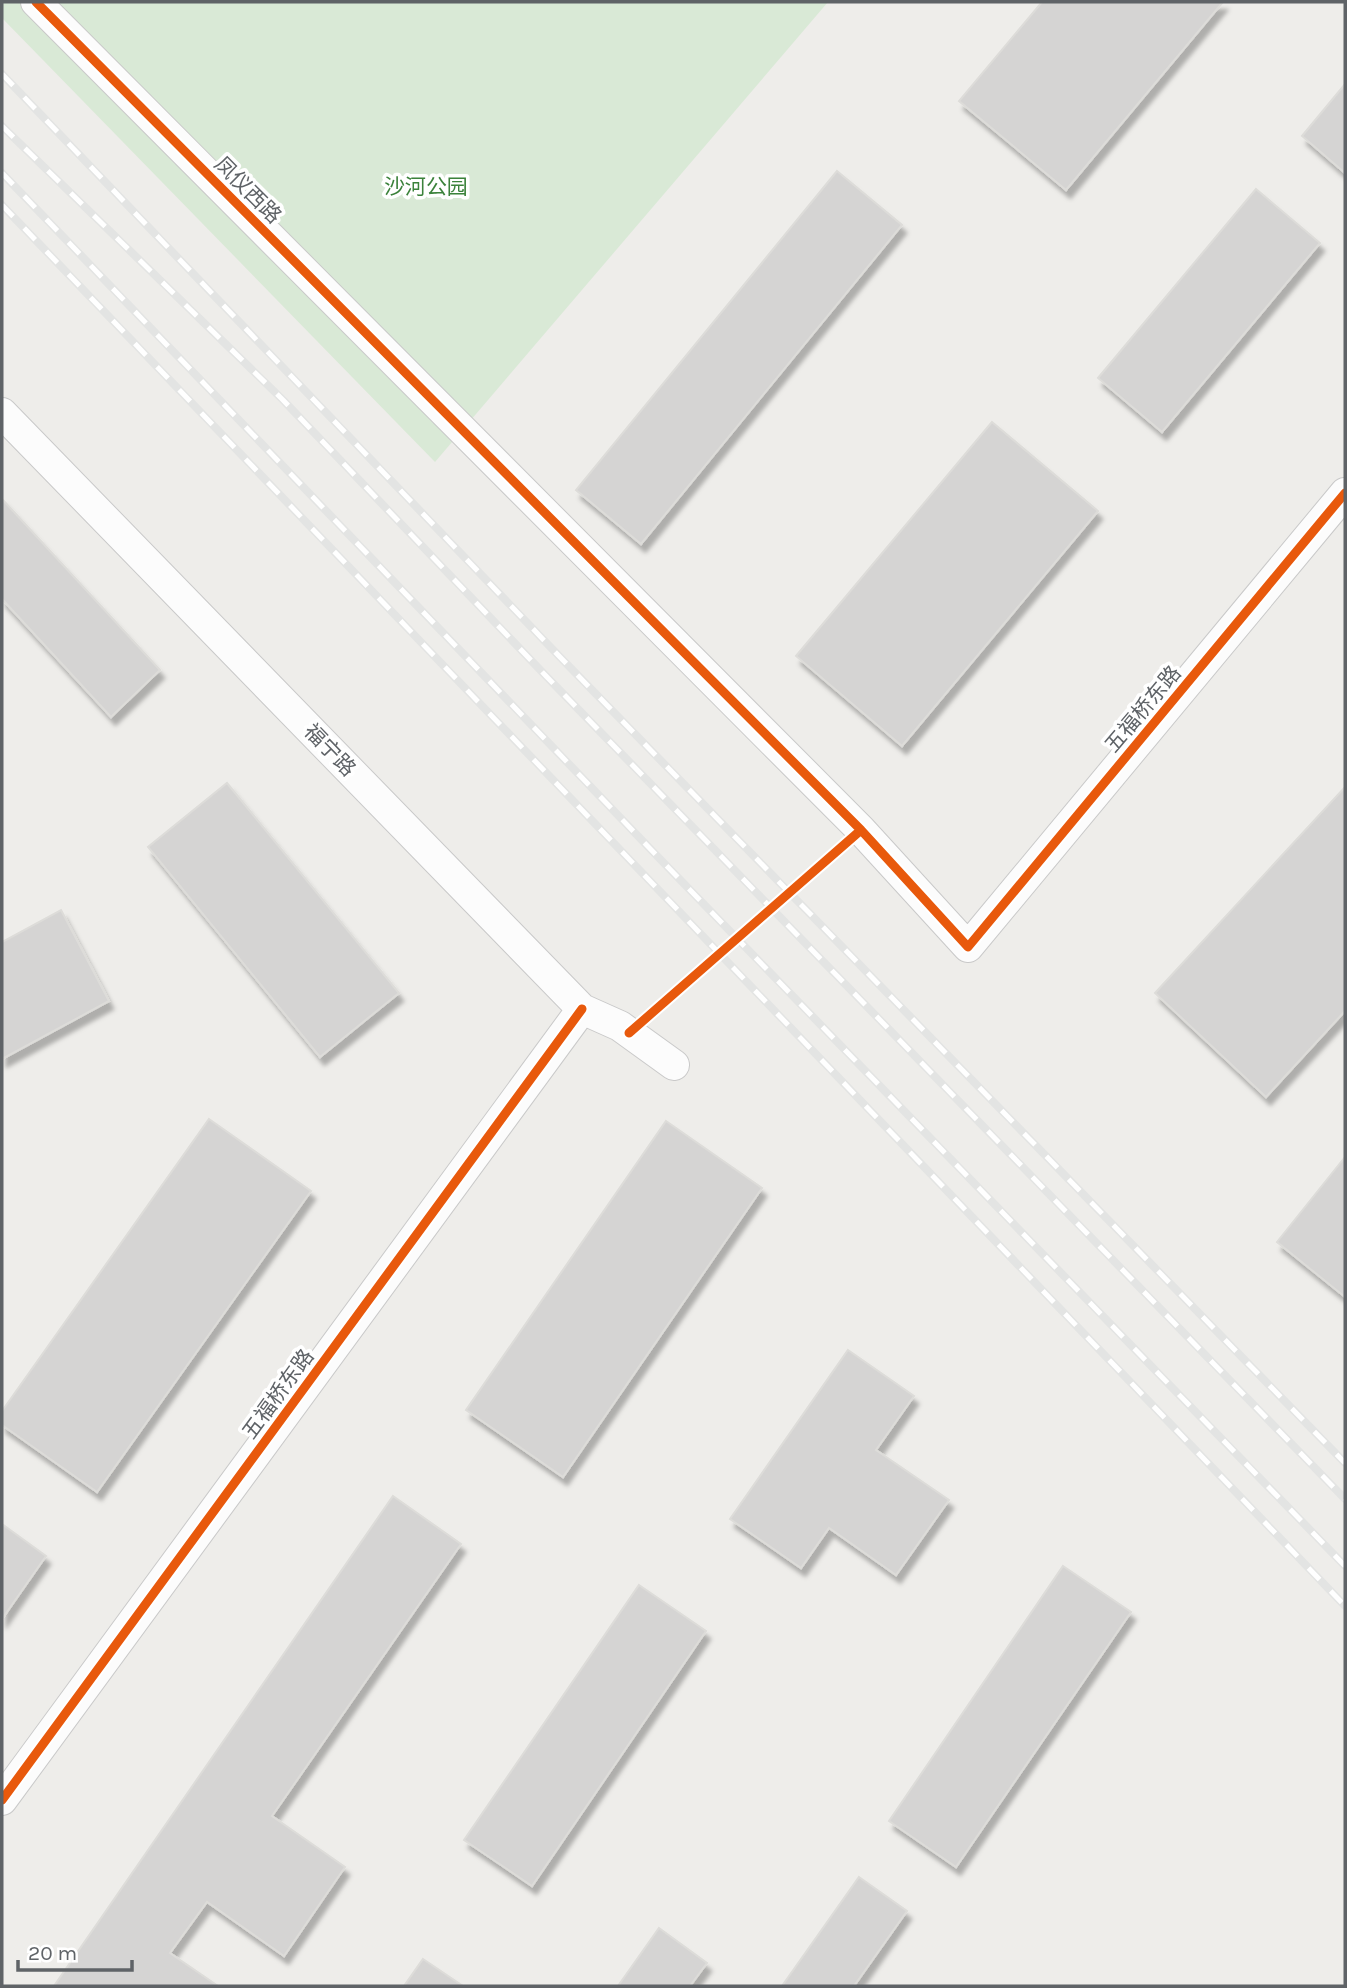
<svg xmlns="http://www.w3.org/2000/svg" width="1347" height="1988" viewBox="0 0 1347 1988" font-family="Karla,'Noto Sans SC',sans-serif">
<defs>
<filter id="shadow"><feDropShadow dx="4.5" dy="8" stdDeviation="2" flood-color="#0004"/></filter>
</defs>
<rect width="100%" height="100%" fill="#eeedea"/>
<path fill="#d9e9d6" d="M2 2H828L435 462 2 18Z"/>
<path fill="#d5d4d3" stroke="#dddcd9" stroke-width="2" filter="url(#shadow)" d="M1042 2H1223L1066 190 959 101Z
M1345 84V173L1302 136Z
M837 171 902 225 641 544 576 490Z
M1256 189 1320 243 1162 432 1098 378Z
M992 422 1098 511 902 746 796 656Z
M2 499 160 670 111 717 2 599Z
M227 783 399 993 320 1057 148 847Z
M1345 787V1011L1266 1097 1155 993Z
M61 910 109 1001 2 1059V942Z
M209 1119 311 1191 97 1492 2 1425V1411Z
M666 1121 762 1188 563 1477 466 1410Z
M1345 1157V1297L1277 1242Z
M848 1350 914 1396 876 1450 949 1500 896 1575 829 1528 801 1568 730 1519Z
M393 1496 461 1544 272 1816 345 1867 284 1956 207 1902 170 1953 218 1986H54Z
M2 1524 46 1556 2 1619Z
M1063 1566 1131 1612 956 1867 889 1821Z
M639 1585 706 1631 532 1886 464 1840Z
M859 1877 907 1911 854 1986H782Z
M659 1928 707 1963 690 1986H618Z
M423 1959 463 1986H404Z"/>
<g fill="none" stroke-linecap="round" stroke-linejoin="round">
<g stroke="#c9c9c9" stroke-width="32">
<path id="minor" d="M36 2 861 830 968 947 1345 493
M2 413 582 1009 620 1026 674 1065
M2 1800 582 1009"/>
</g>
<use href="#minor" stroke="#fcfcfc" stroke-width="30"/>
<g stroke="#e3e4e3" stroke-width="8">
<path id="rail" d="M2 74 559 656 1345 1463
M2 126 283 400 546 676 1345 1499
M2 173 660 859 1345 1566
M2 205 1345 1606"/>
</g>
<use href="#rail" stroke="#fff" stroke-width="5" stroke-dasharray="16" stroke-linecap="butt"/>
<g stroke="#fff" stroke-width="13">
<path id="cycleway" d="M36 2 861 830 968 947 1345 493
M629 1033 861 830
M2 1800 582 1009"/>
</g>
<use href="#cycleway" stroke="#e8590c" stroke-width="9"/>
</g>
<g text-anchor="middle" dominant-baseline="central" stroke-width="7" stroke-linejoin="round" paint-order="stroke">
<g font-size="21" fill="#3b823b" stroke="#fff">
<text x="426" y="187">沙河公园</text>
</g>
<g font-size="21" fill="#5f6367" stroke="#fff">
<text transform="translate(248 190) rotate(45)">凤仪西路</text>
<text transform="translate(1143 709) rotate(-50)">五福桥东路</text>
<text transform="translate(330 750) rotate(46)">福宁路</text>
<text transform="translate(278 1394) rotate(-54)">五福桥东路</text>
</g>
</g>
<rect width="1347" height="1988" fill="none" stroke="#5f6367" stroke-width="7"/>
<path d="M18 1960v10h114v-10" fill="none" stroke="#5f6367" stroke-width="3.5"/>
<text x="28" y="1960" font-size="21" fill="#5f6367" stroke="#ffffff" stroke-width="5" paint-order="stroke">20 m</text>
</svg>
